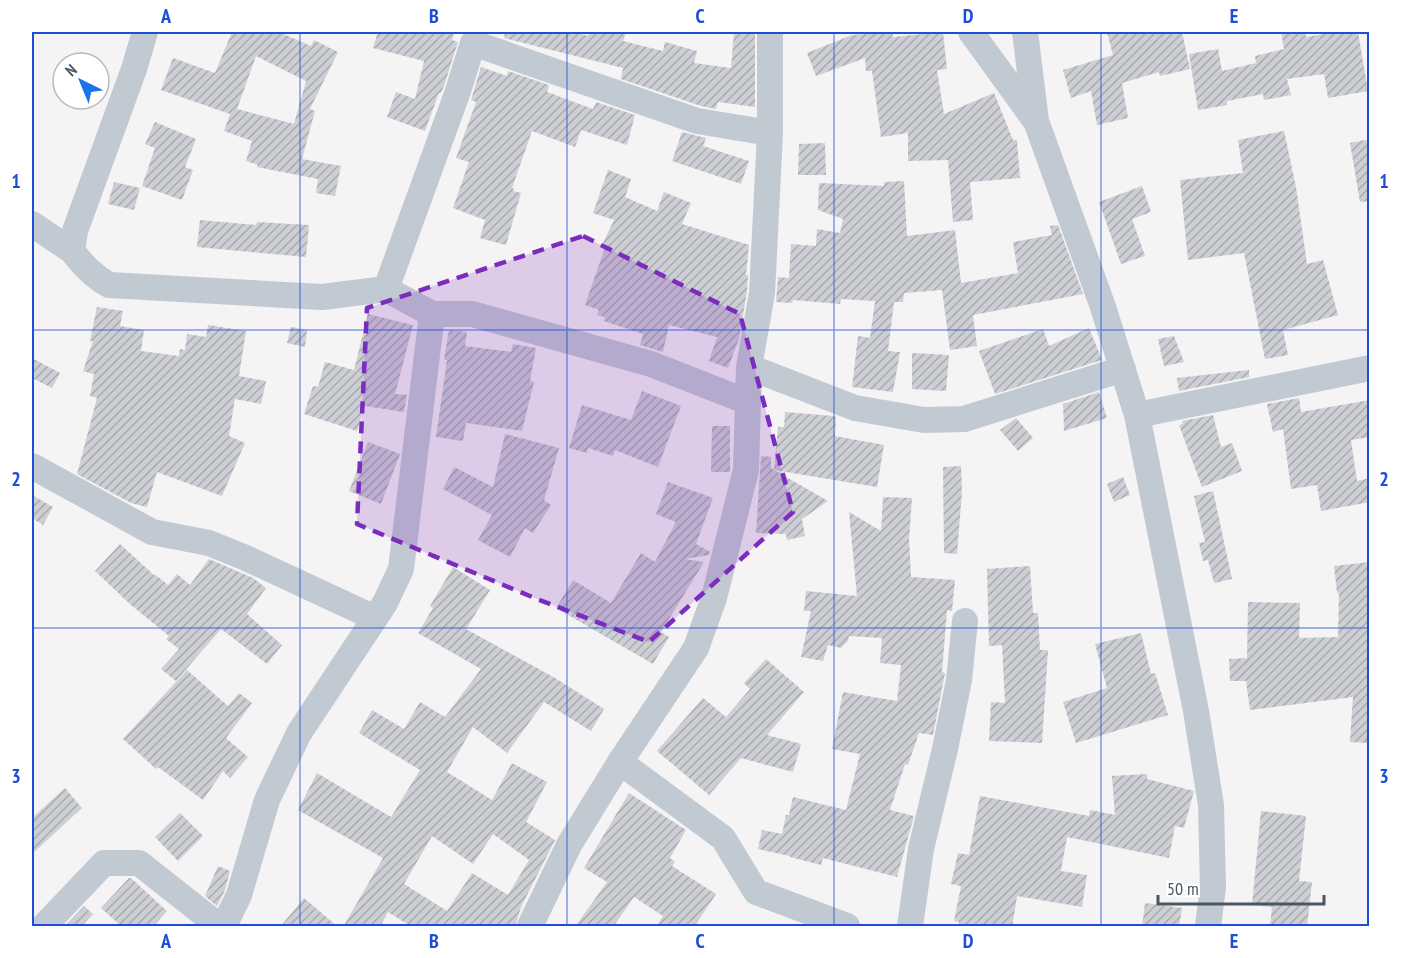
<svg xmlns="http://www.w3.org/2000/svg" width="1401" height="958" viewBox="0 0 1401 958" font-family="'PT Sans Narrow',sans-serif">
<defs>
<pattern id="building-hatch" width="6" height="6" patternUnits="userSpaceOnUse" patternTransform="scale(1.5)"><rect width="6" height="6" fill="#cdcfd5"/><path d="M-1 1l2-2M0 6l6-6M5 7l2-2" fill="none" stroke="#a8abb0"/></pattern>
</defs>
<rect width="100%" height="100%" fill="#f5f3f3"/>
<path fill="url(#building-hatch)" fill-rule="evenodd" d="M232 32H279L311 46 314 40 338 52 310 109 315 111 302 159 341 166 335 196 316 193 318 179 257 167 258 165 246 161 252 141 224 131 230 114 161 90 173 58 215 73ZM256 56 306 81 294 124 237 109Z
M378 32H455L452 40 458 42 444 86 441 93H439L425 131 387 117 396 92 415 99 424 61 373 48Z
M505 32H573L588 36 589 32H626L623 41 663 51 665 42 697 51 694 63 731 68 734 32H755V107L718 102 716 109 701 106 621 79 623 68 504 38Z
M892 32 893 37 943 32 947 69 937 70 944 114 994 93 1013 140H1017L1020 178 970 182 973 220 953 222 948 160 908 161V133L881 137 872 71H866L865 58 816 76 807 53 852 35Z
M1107 32H1182L1190 69 1160 76 1159 72 1122 83 1128 118 1097 125 1091 91 1071 98 1063 70 1113 55Z
M1281 32H1305L1306 37 1337 32H1358L1368 91 1328 98 1324 74 1287 79 1291 95 1264 100 1263 94 1227 101V105L1198 110 1189 54 1218 49 1222 71 1256 63 1255 56 1284 49Z
M481 67 507 76 508 71 549 85 547 92 593 109 596 102 635 115 627 145 581 130 575 147 532 131 512 188 514 189 513 191 521 193 506 245 480 238 485 220 453 208 469 162 456 158 476 102 471 100Z
M155 122 196 139 185 167 193 170 182 200 142 186 155 148 145 144Z
M1284 131 1296 187 1307 264 1323 260 1338 315 1283 330 1288 355 1265 359 1244 253 1188 260 1180 180 1243 173 1238 140Z
M682 132 706 138 703 146 749 161 741 184 672 161Z
M1370 139V201L1360 202 1350 143Z
M825 143 826 175H798L799 144Z
M608 170 631 179 625 197 657 211 664 192 691 203 682 224 749 245 746 275H748L747 291 739 339 728 368 709 361 717 337 669 325 663 352 640 345 643 334 604 321 605 317 597 315 599 310 585 305 606 245 603 243 614 220 593 213Z
M904 181 907 236 955 230 961 283 1018 273 1013 242 1052 235 1050 226 1058 225 1083 294 973 315 977 346 950 350 942 290 904 293 903 302H894L888 351 900 352 893 392 852 387 858 336 870 338 875 301 841 299 840 304 793 300 792 303 776 302 778 277 789 278 791 244 816 246 817 229 840 233 843 219 818 210 819 183 884 186V182Z
M114 182 140 188 134 210 108 204Z
M1142 186 1151 212 1132 219 1145 256 1121 264 1099 202Z
M200 220 256 225 257 222 309 225 306 257 197 247Z
M97 307 123 311 120 326 144 330 141 351 179 356 180 349 185 350 187 334 206 337 208 325 246 331 239 376 266 381 261 404 235 399 229 436 245 443 222 496 157 472 147 507 131 503 77 474 97 398 90 396 94 374 83 371 93 341H90Z
M368 314 413 325 395 394 407 395 404 412 365 406 357 431 304 414 313 386 318 387 325 362 354 370Z
M291 327 307 330 305 347 287 343Z
M1089 328 1102 360 995 394 979 351 1043 329 1049 346Z
M449 330 467 332 465 346 511 352 513 344 536 348 530 381 534 382 522 431 466 423 463 441 436 437 447 360H444Z
M1174 336 1184 362 1164 366 1158 339Z
M912 353 949 355 946 391 912 389Z
M32 358 60 373 52 388 32 378Z
M1249 370V377L1179 391 1177 378Z
M642 391 681 406 658 467 615 450 613 456 588 448 587 453 569 448 582 405 631 420Z
M1099 392 1107 418 1064 431 1063 404Z
M1299 398 1301 412 1370 400V437L1351 440 1357 481 1370 478V502L1321 511 1317 485 1291 489 1283 429 1273 432 1267 404Z
M785 412 833 416 836 417 835 436 884 445 877 487 774 470 828 501 802 519 805 536 787 540 786 534 756 533 761 456 771 457V468L774 470 778 427H784Z
M1213 415 1221 447 1232 443 1242 471 1202 487 1179 425 1183 424 1182 421Z
M1016 418 1033 438 1018 451 1000 430Z
M712 426H730V472H711Z
M505 434 559 448 544 500 551 505 533 533 525 528 510 557 478 540 492 515 443 489 454 467 493 487Z
M368 442 400 454 381 504 349 491Z
M961 466 962 492 957 554 944 553 943 467Z
M1123 477 1130 495 1114 502 1107 484Z
M668 482 713 498 696 544 710 552 709 555 685 559 704 562 661 632 669 637 653 664 556 608 573 580 611 603 641 553 655 562 676 522 656 514Z
M1213 491 1232 579 1214 583 1208 560 1203 561 1199 543 1205 542 1194 496Z
M32 495 53 507 43 525 32 518Z
M883 497 912 498 909 539 911 577 955 580 952 611 947 610 942 672 945 673 944 678 933 735 919 733 908 765 905 764 890 810 914 816 897 877 823 858 821 865 790 857V856L758 849 762 830 782 834 786 815H789L793 797 846 810 860 754 832 749 843 692 897 701 901 665 880 663 882 638 849 636 848 641 841 648 828 645 823 661 801 657 811 611H804L806 591 857 596 849 512 881 531Z
M120 544 155 576 156 575 168 585 177 574 190 585 209 559 253 578 266 588 247 614 282 645 267 664 221 629 176 681 161 669 179 649 166 639 169 636 131 605 95 571Z
M1370 562V743L1350 742 1353 697 1250 710 1246 681H1230L1229 659 1247 658 1248 602 1300 603 1299 638 1338 637 1339 592 1337 593 1334 566Z
M1030 566 1033 613H1038L1040 650H1048L1042 743 989 741 991 702 1005 703 1002 645 989 646 987 569Z
M453 567 490 590 466 629 555 678 604 709 591 731 544 702 507 753 473 727 447 772 492 800 512 763 547 782 526 822 555 840 521 907 515 927H412L388 912 380 927H343L383 858 298 810 317 773 391 817 420 770 359 733 372 710 404 729 420 702 445 717 481 669 418 633 433 608 430 606ZM493 834 529 860 508 895 472 873 447 911 404 884 432 836 473 864Z
M1141 633 1151 674 1155 673 1168 715 1076 743 1063 702 1107 688 1095 644Z
M766 659 804 692 767 735 801 744 793 772 741 758 709 795 657 751 703 698 726 717 750 689 744 683Z
M187 670 228 706 239 693 252 703 226 738 248 757 230 778 223 771 203 800 158 767 156 769 123 739Z
M1147 774V779L1194 791 1184 828 1175 826 1169 858 1067 837 1061 871 1087 875 1082 907 1017 896 1012 927H959V922L954 921 961 886 951 884 958 853 969 855 980 796 1089 816 1090 810 1115 815 1112 776Z
M65 788 82 808 32 854V818Z
M629 793 686 830 670 858 675 862 672 866 716 894 694 927H656L663 916 634 897 613 927H575L607 882 584 868Z
M1261 811 1306 816 1299 881 1312 882 1307 927H1270L1272 907 1252 905Z
M180 813 203 836 178 861 155 837Z
M218 866 230 871 225 890 217 906 205 896Z
M129 878H131L167 911 153 927H122L101 908Z
M304 898 338 927H280Z
M1145 903 1182 908 1179 927H1142Z
M84 906 93 914 81 927H64Z"/>
<g fill="none" stroke-linecap="round" stroke-linejoin="round">
<path stroke="#c1cad2" stroke-width="26" d="M145 32 134 69 75 231 72 251C83 265 93 276 109 285L322 297 386 289 432 314H472L651 364 748 402
M971 32 1034 119
M1025 32 1036 121 1103 307 1137 415 1196 711 1211 805 1213 887 1208 926
M32 224 72 251
M386 289 458 91 473 43 697 121 770 133
M749 367 855 408 924 420 964 419 1123 369
M1137 415 1370 368
M32 466 152 532 209 543 246 558 375 618
M620 762 723 838 756 892 847 926
M44 926 104 863H139L219 926
M224 926 239 895 267 800 299 733 385 603 401 569 432 314
M530 926 569 845 620 762 696 648 714 598 746 470 749 367 762 293 770 133V32
M910 926 921 849 945 749 959 680 965 621"/>
</g>
<path fill="#7b2cbf" fill-opacity="0.2" stroke="#7b2cbf" stroke-width="4.5" stroke-dasharray="12 8" stroke-linejoin="round" d="M583 236 740 314 793 512 649 642 537 599 357 524 367 308Z"/>
<path fill="none" stroke="#1d4ed8" stroke-width="1.5" stroke-opacity="0.55" d="M300 32V926M567 32V926M834 32V926M1101 32V926M32 330H1370M32 628H1370"/>
<rect width="1401" height="958" fill="none" stroke="#ffffff" stroke-width="66"/>
<g transform="translate(81 81) rotate(317)"><circle r="28" fill="#ffffff" stroke="#b7bbc0" stroke-width="1.5"/>
<path d="M0-4.5L10 22L0 15L-10 22Z" fill="#1a73e8"/>
<text y="-9" font-size="16" font-weight="bold" text-anchor="middle" fill="#4a5661">N</text>
</g>
<path d="M1158 895v9h166v-9" fill="none" stroke="#4a5661" stroke-width="3"/>
<text x="1167" y="895" font-size="18" fill="#4a5661" stroke="#ffffff" stroke-width="4.5" paint-order="stroke">50 m</text>
<rect x="33" y="33" width="1335" height="892" fill="none" stroke="#1d4ed8" stroke-width="2"/>
<g font-size="20" text-anchor="middle" font-weight="bold" fill="#1d4ed8">
<text x="166" y="23">A</text>
<text x="434" y="23">B</text>
<text x="700" y="23">C</text>
<text x="968" y="23">D</text>
<text x="1234" y="23">E</text>
<text x="16" y="188">1</text>
<text x="1384" y="188">1</text>
<text x="16" y="486">2</text>
<text x="1384" y="486">2</text>
<text x="16" y="783">3</text>
<text x="1384" y="783">3</text>
<text x="166" y="948">A</text>
<text x="434" y="948">B</text>
<text x="700" y="948">C</text>
<text x="968" y="948">D</text>
<text x="1234" y="948">E</text>
</g>
</svg>
